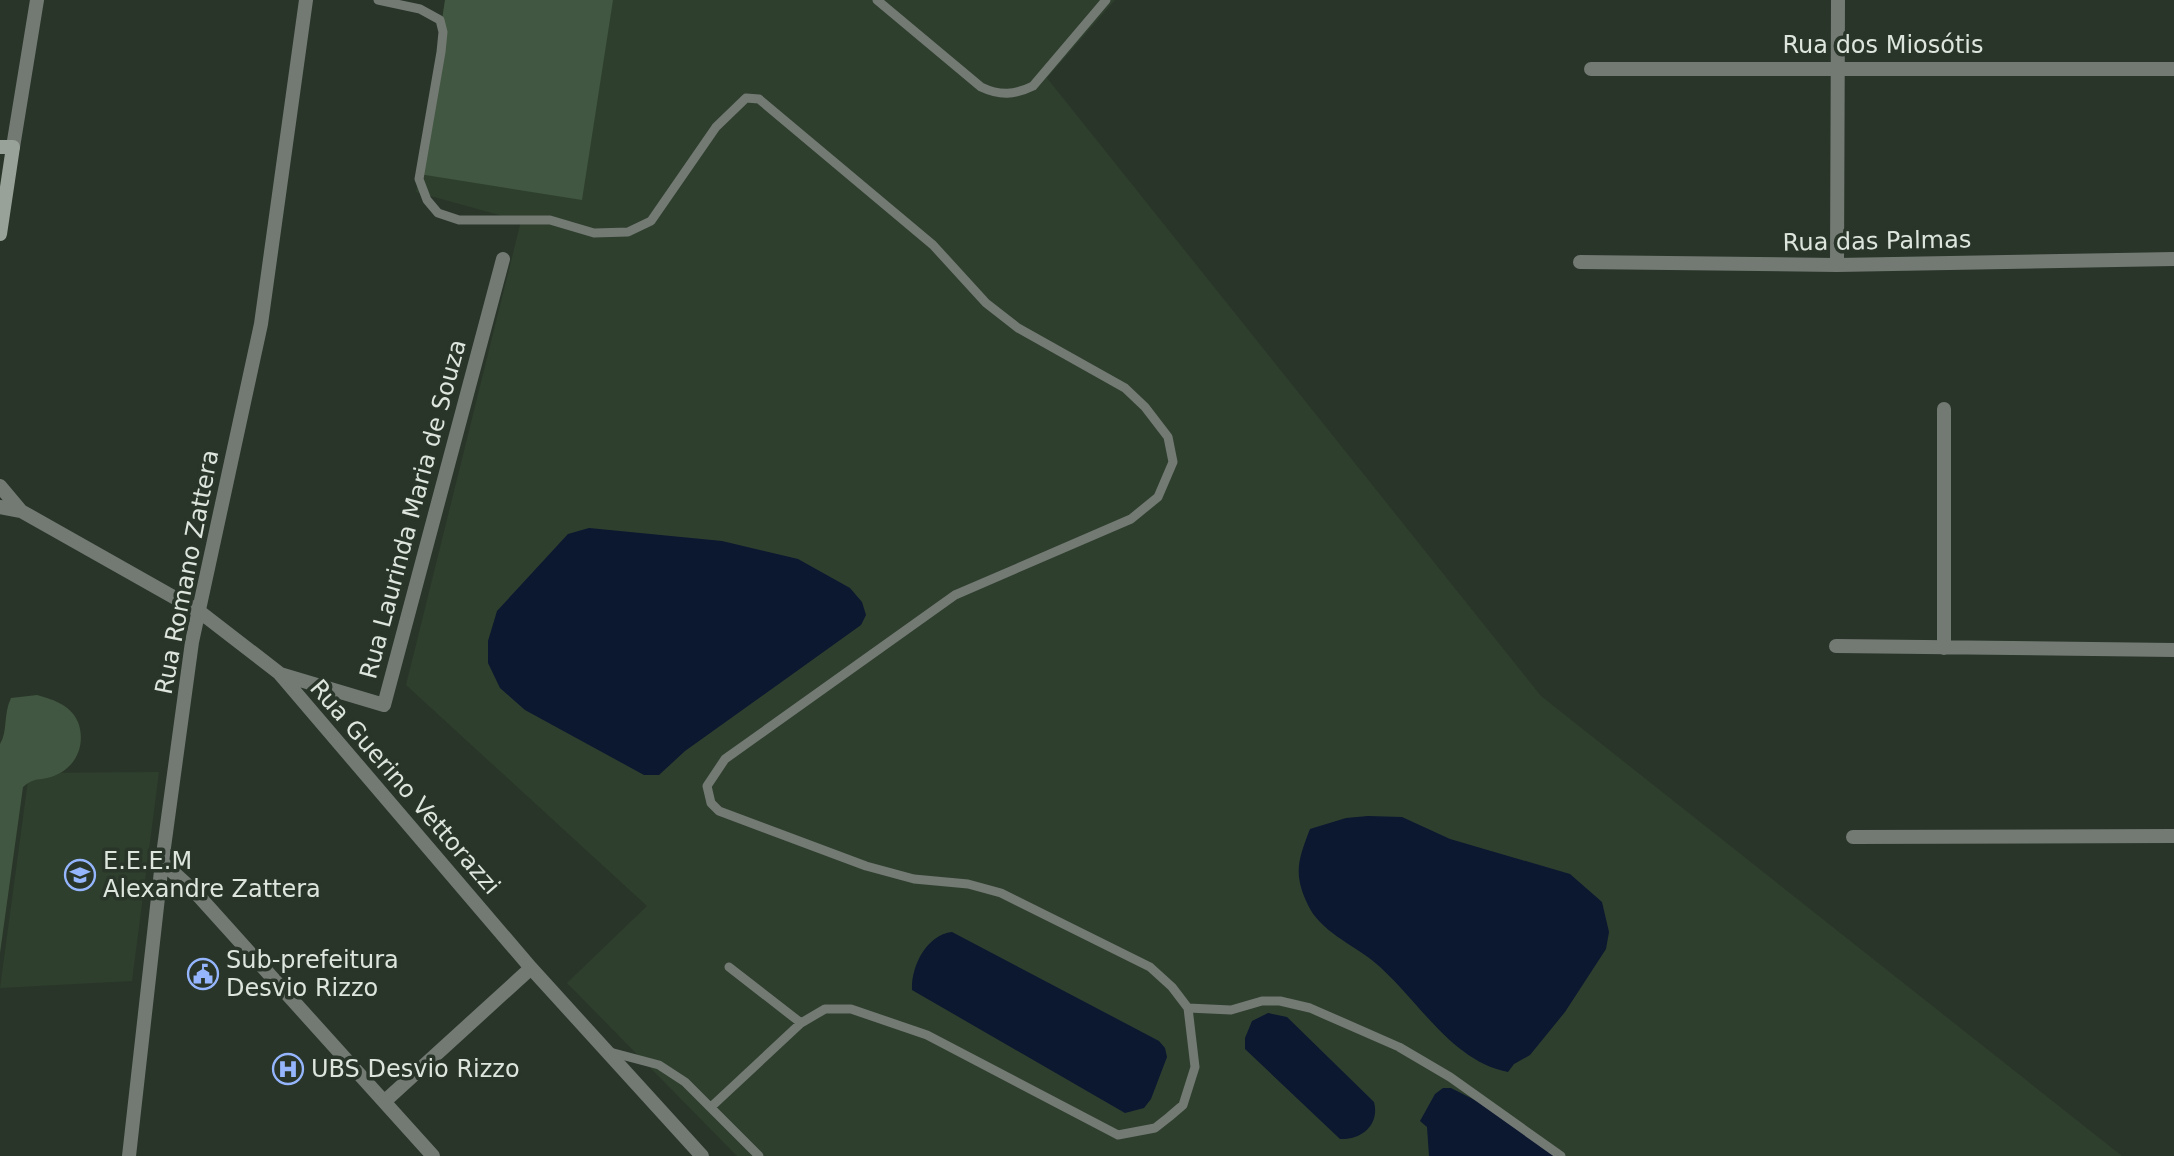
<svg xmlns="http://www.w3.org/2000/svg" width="2174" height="1156" viewBox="0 0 2174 1156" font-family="'DejaVu Sans',sans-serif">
<rect width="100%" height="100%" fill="#293529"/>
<path fill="#2e3f2e" d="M445 0H1115L1047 78 1541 696 2122 1156H737L567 983 647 906 406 685 521 221 416 192Z
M159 772 132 981 0 988 29 773Z"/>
<path fill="#415741" d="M445 0H613L582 200 419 174Z
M37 695C55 700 73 706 79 725 86 749 73 772 47 778 36 780 32 779 23 787L0 953V744C8 731 3 715 11 698Z"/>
<path fill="#0c1730" d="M589 528 722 541 798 559 850 588 862 602 866 615 861 625 685 751 659 775H644L525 710 500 688 488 663V641L497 611 568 534Z
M1368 816 1402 817 1450 839 1570 874 1602 902 1609 932 1606 949 1565 1012 1530 1055 1514 1064 1508 1072C1450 1061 1416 996 1373 961 1352 944 1320 931 1308 905 1293 874 1298 860 1310 829L1346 818Z
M952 932 1159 1041 1165 1048 1167 1057 1151 1099 1144 1108 1125 1113 912 990C911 967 926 935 952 932Z
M1268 1013 1287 1017 1374 1102C1380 1124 1362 1140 1340 1139L1245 1049V1038L1252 1021Z
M1443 1088H1451L1506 1116 1555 1156H1429L1427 1127 1420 1121 1435 1094Z"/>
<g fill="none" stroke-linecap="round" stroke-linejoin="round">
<path stroke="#737973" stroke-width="9" d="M378 0 420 9 440 20 443 32 441 52 419 179 427 200 438 213 459 220H550L594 233 628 232 651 221 716 127 746 98 759 99 933 245 986 303 1018 328 1125 388 1145 407 1168 437 1173 462 1158 497 1131 519 955 595 725 759 707 786 711 803 719 811 866 866 914 879 968 884 1001 893 1150 967 1172 987 1188 1008 1195 1067 1183 1105 1169 1117 1155 1128 1118 1135 927 1035 851 1009H825L801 1023 711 1107
M877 0 981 87C1000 96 1015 95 1033 86L1106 0
M729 967 801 1023
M1188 1008 1231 1010 1262 1001H1280L1310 1008 1399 1047 1450 1077 1561 1156
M610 1052 659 1065 685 1082 759 1156"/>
<path stroke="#737973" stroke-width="14" d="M1591 69H2174
M13 147 37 0
M1580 262 1837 265 2174 259
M1837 265 1838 0
M1944 409V648
M0 486 21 511 200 612 279 673 531 968 702 1156
M0 507 21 511
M1836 646 2174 650
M280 674 384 705 503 259
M1853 837 2174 836
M162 862 196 893 433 1156
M385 1101 531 968
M129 1156 162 862 192 642 261 324 306 0"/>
<path stroke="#99a298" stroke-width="14" d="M0 147H13L0 234"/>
</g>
<defs>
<g id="school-ring" transform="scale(1.575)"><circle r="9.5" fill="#293529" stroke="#95b6fd" stroke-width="1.5"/><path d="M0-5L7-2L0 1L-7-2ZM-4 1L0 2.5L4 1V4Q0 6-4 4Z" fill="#95b6fd"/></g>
<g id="civic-ring" transform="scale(1.575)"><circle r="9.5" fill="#293529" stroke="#95b6fd" stroke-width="1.5"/><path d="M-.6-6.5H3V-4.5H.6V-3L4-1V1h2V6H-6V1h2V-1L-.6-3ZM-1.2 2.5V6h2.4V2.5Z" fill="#95b6fd"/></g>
<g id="hospital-ring" transform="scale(1.575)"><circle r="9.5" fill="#293529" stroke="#95b6fd" stroke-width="1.5"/><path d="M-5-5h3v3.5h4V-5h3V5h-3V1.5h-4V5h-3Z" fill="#95b6fd"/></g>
</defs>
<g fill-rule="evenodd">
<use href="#school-ring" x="80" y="875"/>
<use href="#civic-ring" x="203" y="974"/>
<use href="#hospital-ring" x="288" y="1069"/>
</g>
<g text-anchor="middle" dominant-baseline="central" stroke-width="7" stroke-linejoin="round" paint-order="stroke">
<g font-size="24" fill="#dde5dd" stroke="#293529">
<text x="1883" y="45">Rua dos Miosótis</text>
<text transform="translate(1877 241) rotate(-1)">Rua das Palmas</text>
<text transform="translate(413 509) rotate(-75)">Rua Laurinda Maria de Souza</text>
<text transform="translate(187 572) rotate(-79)">Rua Romano Zattera</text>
<text transform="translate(405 787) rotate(49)">Rua Guerino Vettorazzi</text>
</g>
<g font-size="24" fill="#dde5dd" stroke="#293529" text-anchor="start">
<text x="103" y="861">E.E.E.M<tspan x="103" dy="28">Alexandre Zattera</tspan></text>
<text x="226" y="960">Sub-prefeitura<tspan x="226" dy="28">Desvio Rizzo</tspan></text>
<text x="311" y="1069">UBS Desvio Rizzo</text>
</g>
</g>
</svg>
